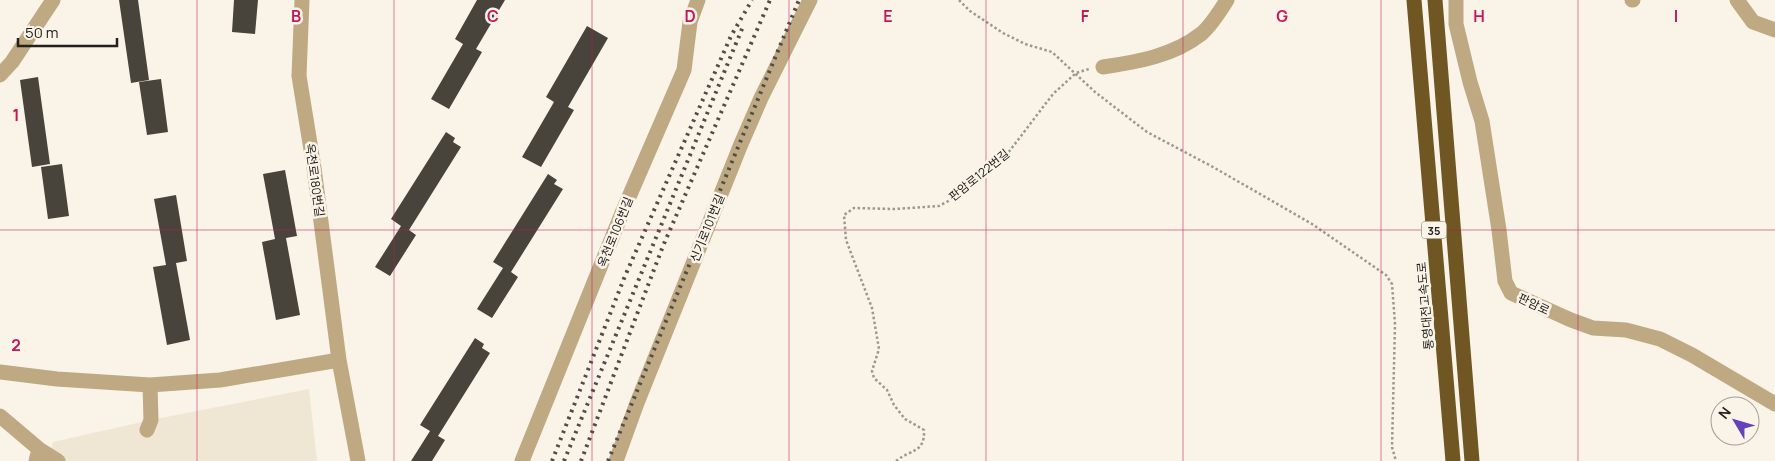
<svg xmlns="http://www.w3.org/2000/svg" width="1775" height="461" viewBox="0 0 1775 461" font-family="Manrope,'Noto Sans KR',sans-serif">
<rect width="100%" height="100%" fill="#f9f3e8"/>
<path fill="#f0e6d4" d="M309 389 317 461H48L53 442 151 420Z"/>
<path fill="#48433b" d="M119 0H138L149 80 131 83Z
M234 0H258L255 34 232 32Z
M477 0H505L476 49 482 52 449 109 431 99 463 44 455 39Z
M587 26 608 38 568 107 574 110 541 167 522 157 554 102 546 97Z
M38 77 50 164 32 167 20 80Z
M161 79 168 132 147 135 139 82Z
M446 132 455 138 453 142 461 147 409 230 416 235 390 276 375 267 401 226 391 219Z
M62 164 69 216 48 219 41 167Z
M285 170 297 236 286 238 300 315 276 320 262 242 275 239 263 174Z
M548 174 557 180 554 184 563 189 511 272 518 277 492 318 477 309 503 268 493 262Z
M176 195 187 261 176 263 190 340 167 345 153 267 166 265 154 199Z
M475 338 484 344 482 348 490 353 438 436 445 440 432 461H411L430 431 420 425Z"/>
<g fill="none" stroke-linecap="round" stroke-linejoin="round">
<path stroke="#9c9890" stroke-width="2.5" stroke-dasharray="2.5 2.5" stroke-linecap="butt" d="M959 0 970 11 1003 33 1025 44 1052 52 1095 92 1147 132 1213 167 1312 224 1386 275 1392 284 1395 324 1392 447 1396 461
M896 461C911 449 925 453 924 430L905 419 894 405 887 390 874 378 872 371 879 349 872 308 846 240 844 215 854 208 895 209 939 206 954 198 1008 153 1053 94 1076 73 1089 69"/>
<path stroke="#bea982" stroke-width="15" d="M302 0 299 76 314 168 339 360 358 461
M1456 0V24L1470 82 1482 121 1499 230 1505 281 1511 293 1571 320 1593 328 1626 330 1660 339 1692 355 1775 404
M1632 0H1633
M1737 0 1753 22 1775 30
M1103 67C1137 62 1173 56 1201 34 1211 26 1220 11 1227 0
M0 75 12 62 53 0
M0 372 57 379 150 385 220 380 339 360
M0 416 39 449 36 461
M147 430 151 420 150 385
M39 449 58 461
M522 461 622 213 684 70 690 22 698 0
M616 461 637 403 741 144 761 98 810 0"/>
<path stroke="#705622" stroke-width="15" d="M1414 0 1453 461
M1435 0 1472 461"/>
<path stroke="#4f4d47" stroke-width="4" stroke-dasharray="2.5 5" stroke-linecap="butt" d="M552 461 625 276 731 36 752 0
M564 461 744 24
M581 461 663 246 770 0
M608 461 799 0"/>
</g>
<path fill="none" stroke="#c2185b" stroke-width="1" stroke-opacity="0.55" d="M197 0V461M394 0V461M592 0V461M789 0V461M986 0V461M1183 0V461M1381 0V461M1578 0V461M0 230H1775"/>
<g text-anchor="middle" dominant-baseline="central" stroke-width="5" stroke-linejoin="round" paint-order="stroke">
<rect fill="#f9f3e8" stroke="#63605a" stroke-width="1" x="1421.5" y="221.5" width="25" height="17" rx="4"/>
<g font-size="11" font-weight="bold" fill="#23211d">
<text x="1434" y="230">35</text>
</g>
<g font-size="12" fill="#23211d" stroke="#f9f3e8">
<text transform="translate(979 175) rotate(-39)">판암로122번길</text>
<text transform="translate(315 180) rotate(82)">옥천로180번길</text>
<text transform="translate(707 228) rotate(-68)">신기로101번길</text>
<text transform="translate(615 232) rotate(-68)">옥천로106번길</text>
<text transform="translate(1534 304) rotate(25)">판암로</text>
<text transform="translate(1425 306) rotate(-95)">통영대전고속도로</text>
</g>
</g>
<g font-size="16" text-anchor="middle" font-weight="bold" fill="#c2185b" stroke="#f9f3e8" stroke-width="5" stroke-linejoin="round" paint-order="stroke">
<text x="296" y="22">B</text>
<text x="493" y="22">C</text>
<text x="690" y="22">D</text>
<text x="888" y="22">E</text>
<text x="1085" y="22">F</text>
<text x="1282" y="22">G</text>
<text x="1479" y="22">H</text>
<text x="1676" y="22">I</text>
<text x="16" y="121">1</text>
<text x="16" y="351">2</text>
</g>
<g transform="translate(1735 421) rotate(308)"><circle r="24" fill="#f9f3e8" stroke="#a39f97"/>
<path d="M0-4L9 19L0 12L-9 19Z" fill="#6642ba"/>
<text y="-8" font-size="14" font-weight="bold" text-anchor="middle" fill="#23211d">N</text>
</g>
<path d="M18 38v8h99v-8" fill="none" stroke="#23211d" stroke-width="2.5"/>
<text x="25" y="38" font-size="15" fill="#23211d" stroke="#f9f3e8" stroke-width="4" paint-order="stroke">50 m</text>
</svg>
